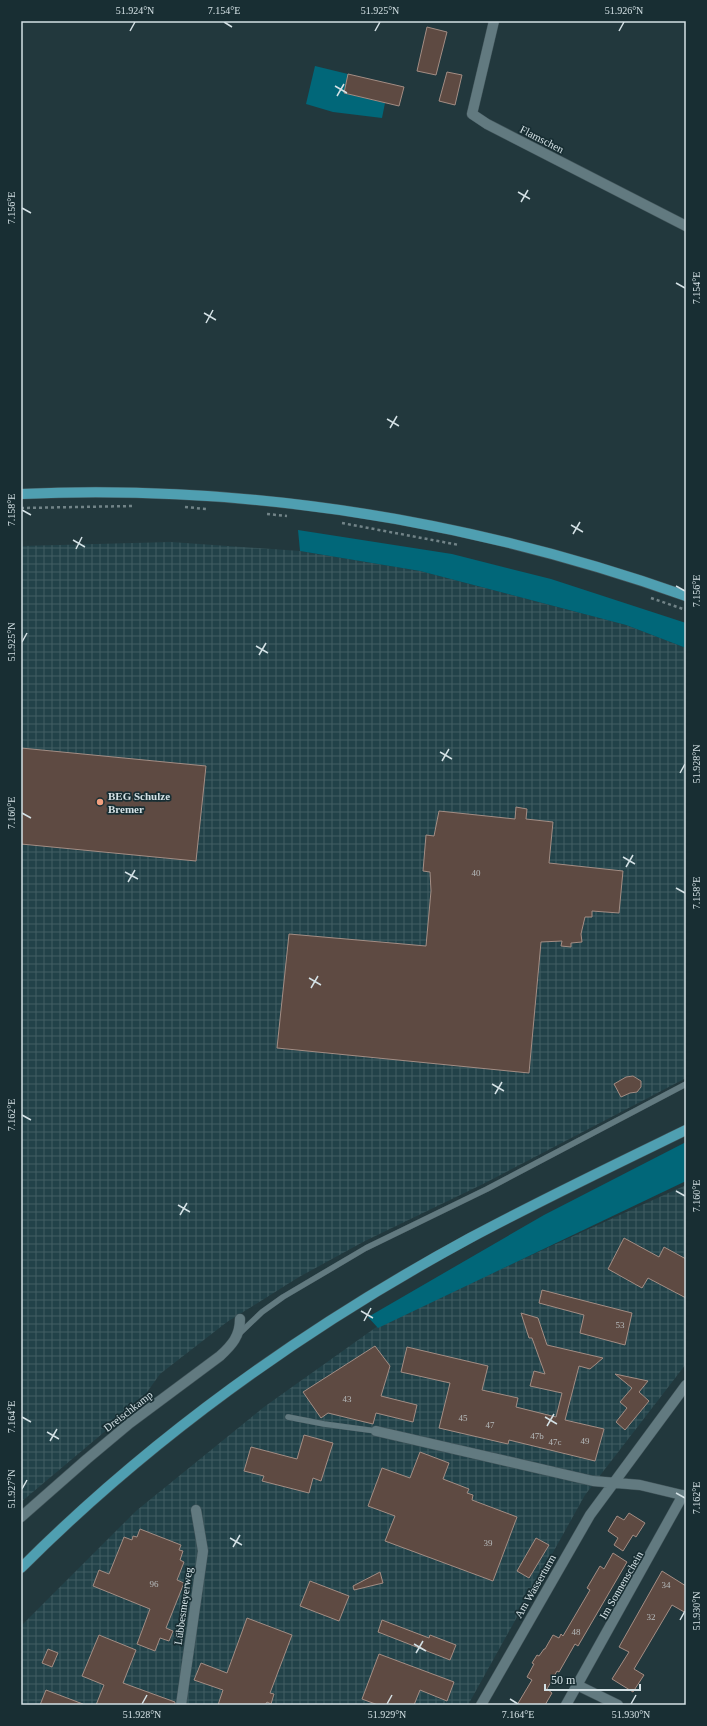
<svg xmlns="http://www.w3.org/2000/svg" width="707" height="1726" viewBox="0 0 707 1726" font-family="Georgia,serif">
<defs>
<pattern id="industrial-grid" width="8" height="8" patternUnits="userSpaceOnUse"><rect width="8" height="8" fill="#224249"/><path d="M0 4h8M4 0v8" fill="none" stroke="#415d63"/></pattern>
</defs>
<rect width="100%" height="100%" fill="#22383d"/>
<path fill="url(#industrial-grid)" d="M171 542 300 551 420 571 626 625 686 648V1078L483 1184 365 1241 299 1277 227 1322 160 1374 140 1402 21 1502V546Z
M686 1185V1364L585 1495 468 1705H21V1626L136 1511 264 1407 382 1323Z"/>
<path fill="#016779" d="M315 66 348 74 344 93 385 103 382 118 333 112 306 104Z
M298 530 452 554 551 579 686 623V648L626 625 420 571 300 551Z
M686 1142V1181L378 1328 368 1317 544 1215Z"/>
<path fill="#5e4a42" stroke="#a38d84" d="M427 27 447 32 436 75 417 71Z
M447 72 462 75 455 105 439 101Z
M348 74 404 87 399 106 344 93Z
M21 748 206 766 196 861 21 844Z
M516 807 527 809 526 819 553 822 549 863 623 871 619 913 592 911V917H585L581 934 582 942 571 943V947L561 946 562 941 541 942 529 1073 277 1048 289 934 426 946 431 891 430 872 423 871 426 835 434 836 439 811 515 819Z
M633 1076 641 1081V1087L637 1092 630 1093 621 1097 614 1084 626 1077Z
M624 1238 659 1257 664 1247 686 1259V1298L648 1278 642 1288 608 1269Z
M542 1290 632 1313 625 1345 580 1333 584 1315 539 1303Z
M521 1313 538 1318 547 1345 603 1358 590 1369 579 1366 565 1420 604 1429 595 1461 509 1440 508 1444 439 1428 450 1383 401 1372 407 1347 488 1366 482 1390 518 1398 516 1407 556 1417 562 1393 530 1386 534 1371 545 1374 532 1338H529Z
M375 1346 390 1366 381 1396 417 1405 413 1422 376 1413 373 1424 328 1413 321 1418 303 1392Z
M615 1374 648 1381 639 1392 649 1401 625 1430 616 1422 627 1408 620 1402 632 1388Z
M304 1435 333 1443 321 1481 313 1478 309 1493 262 1481 264 1476 244 1471 251 1447 297 1459Z
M420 1452 449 1463 443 1479 469 1489 467 1493 473 1495 472 1500 517 1517 493 1581 385 1541 395 1516 368 1506 382 1468 410 1478Z
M629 1513 645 1523 636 1537 633 1535 623 1551 614 1545 618 1538 608 1531 617 1516 624 1520Z
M140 1529 181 1545 179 1550 183 1551 180 1560 184 1562 177 1580 184 1583 166 1628 173 1631 169 1641 160 1638 155 1651 137 1644 150 1609 93 1586 99 1570 109 1574 124 1537 132 1540 133 1536 137 1537Z
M536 1538 549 1545 529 1578 517 1571Z
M613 1553 627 1562 578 1646 575 1644 559 1672 557 1671 547 1689 552 1693 545 1705H517L532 1680 527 1677 534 1664 532 1663 537 1655 539 1656 544 1649H545L553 1635 559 1638 561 1634 563 1636 590 1590 587 1588 600 1566 604 1569Z
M662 1571 686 1586V1613L672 1605 634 1669 644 1675 633 1692 612 1679 629 1652 619 1647Z
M380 1572 383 1583 354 1590 353 1586Z
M310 1581 349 1596 339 1621 300 1606Z
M247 1618 292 1635 270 1693 274 1694 271 1704 267 1702 265 1705H218L223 1690 194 1680 201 1663 227 1673Z
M382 1620 429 1638 430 1635 456 1645 450 1660 378 1632Z
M99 1635 136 1650 123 1683 175 1702V1705H96L104 1685 82 1676Z
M48 1649 58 1653 52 1667 42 1663Z
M379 1654 454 1682 447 1701 420 1690 414 1705H378L362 1699Z
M46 1690 83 1704 82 1705H40Z"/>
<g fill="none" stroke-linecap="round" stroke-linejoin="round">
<g stroke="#42555a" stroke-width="6">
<path id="lane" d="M240 1333 262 1312 283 1297 366 1248 487 1189 686 1084
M288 1417 324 1424 376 1431"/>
</g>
<g stroke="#42555a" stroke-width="11">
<path id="street" d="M494 21 472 114 487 124 686 226
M376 1431 593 1481 640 1485 686 1496
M21 1517 87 1459 130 1423 220 1356C232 1345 240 1336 240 1319
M577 1685 618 1705
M181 1705 203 1551 196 1510
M481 1705 590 1515 686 1385
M566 1705 683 1495"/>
</g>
<g stroke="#42555a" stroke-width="11">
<path id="primary" d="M21 494C249 484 471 520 686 596
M21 1568C153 1436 306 1327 470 1238 541 1200 614 1165 686 1130"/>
</g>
<path stroke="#718387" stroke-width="2.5" stroke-dasharray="3 3" stroke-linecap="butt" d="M185 507 206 509
M21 508 134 506
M267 514 287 516
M342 523 459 545
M651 598 686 610"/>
<use href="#lane" stroke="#627a80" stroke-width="5.5"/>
<use href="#street" stroke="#627a80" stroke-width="10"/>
<use href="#primary" stroke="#4f9fb1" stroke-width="10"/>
</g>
<path fill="none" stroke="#d4e1e5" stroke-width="1.5" d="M224 22 232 27M130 31 135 22M375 31 380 22M619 31 624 22M335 86 347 93M337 96 344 84M518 192 530 199M521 202 528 190M22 208 31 213M676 283 685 288M204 313 216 320M206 323 213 310M387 419 399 426M390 428 397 416M22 510 31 515M571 525 583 532M573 534 580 522M73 540 85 547M76 549 82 537M676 586 685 591M22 642 27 633M256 646 268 653M259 655 266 643M440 752 452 759M442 761 449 749M680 773 685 764M22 813 31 818M623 857 635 864M626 867 633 855M125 872 138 879M128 882 135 870M676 888 685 893M309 978 321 985M311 988 318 976M492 1084 504 1091M495 1094 502 1082M22 1115 31 1120M676 1191 685 1196M178 1205 190 1212M180 1215 187 1203M361 1311 373 1318M364 1321 371 1308M22 1417 31 1422M545 1417 557 1424M547 1426 554 1414M47 1432 59 1439M50 1441 57 1429M22 1489 27 1480M676 1493 685 1498M230 1538 242 1545M233 1547 240 1535M680 1620 685 1611M414 1644 426 1651M416 1653 423 1641M510 1699 518 1704M142 1704 147 1695M387 1704 392 1695M631 1704 636 1695"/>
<circle fill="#f2a07f" stroke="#182e33" stroke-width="1.5" cx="100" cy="802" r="4"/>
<g text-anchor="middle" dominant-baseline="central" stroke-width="3.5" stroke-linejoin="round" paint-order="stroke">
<g font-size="9" fill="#b6bbbc">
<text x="476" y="873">40</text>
<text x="620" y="1325">53</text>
<text x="347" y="1399">43</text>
<text x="463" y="1418">45</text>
<text x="490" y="1425">47</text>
<text x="537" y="1436">47b</text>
<text x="585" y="1441">49</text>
<text x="555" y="1442">47c</text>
<text x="488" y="1543">39</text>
<text x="154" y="1584">96</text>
<text x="666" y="1585">34</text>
<text x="651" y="1617">32</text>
<text x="576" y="1632">48</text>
</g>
<g font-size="11" fill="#d4e1e5" stroke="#182e33">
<text transform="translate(542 139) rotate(27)">Flamschen</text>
<text transform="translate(128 1411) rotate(-38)">Dreischkamp</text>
<text transform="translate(621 1585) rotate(-60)">Im Sonnenschein</text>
<text transform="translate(535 1586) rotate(-60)">Am Wasserturm</text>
<text transform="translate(183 1606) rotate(-82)">Lübbesmeyerweg</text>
</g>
<g font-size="11" font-weight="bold" fill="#d4e1e5" stroke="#182e33" text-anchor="start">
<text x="108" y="796">BEG Schulze<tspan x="108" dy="13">Bremer</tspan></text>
</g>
</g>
<rect width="707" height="1726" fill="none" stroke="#182e33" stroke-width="44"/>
<path d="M545 1684v6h95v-6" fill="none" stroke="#d4e1e5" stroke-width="2"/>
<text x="551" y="1684" font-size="12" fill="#d4e1e5" stroke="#182e33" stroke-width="3" paint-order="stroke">50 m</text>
<rect x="22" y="22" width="663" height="1682" fill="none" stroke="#d4e1e5" stroke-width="1.5"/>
<g font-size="10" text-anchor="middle" fill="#d4e1e5">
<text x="135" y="14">51.924°N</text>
<text x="224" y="14">7.154°E</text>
<text x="380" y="14">51.925°N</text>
<text x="624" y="14">51.926°N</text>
<text transform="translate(11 208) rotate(-90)" y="4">7.156°E</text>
<text transform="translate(696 288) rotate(-90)" y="4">7.154°E</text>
<text transform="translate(11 510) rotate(-90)" y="4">7.158°E</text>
<text transform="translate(696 591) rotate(-90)" y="4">7.156°E</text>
<text transform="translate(11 642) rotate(-90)" y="4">51.925°N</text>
<text transform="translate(696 764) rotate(-90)" y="4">51.928°N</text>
<text transform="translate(11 813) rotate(-90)" y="4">7.160°E</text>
<text transform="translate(696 893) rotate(-90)" y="4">7.158°E</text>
<text transform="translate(11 1115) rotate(-90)" y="4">7.162°E</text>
<text transform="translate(696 1196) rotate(-90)" y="4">7.160°E</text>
<text transform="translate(11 1417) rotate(-90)" y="4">7.164°E</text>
<text transform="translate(11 1489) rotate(-90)" y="4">51.927°N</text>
<text transform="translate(696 1498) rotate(-90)" y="4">7.162°E</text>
<text transform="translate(696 1611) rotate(-90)" y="4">51.930°N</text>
<text x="142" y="1718">51.928°N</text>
<text x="387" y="1718">51.929°N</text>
<text x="518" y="1718">7.164°E</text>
<text x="631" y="1718">51.930°N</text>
</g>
</svg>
